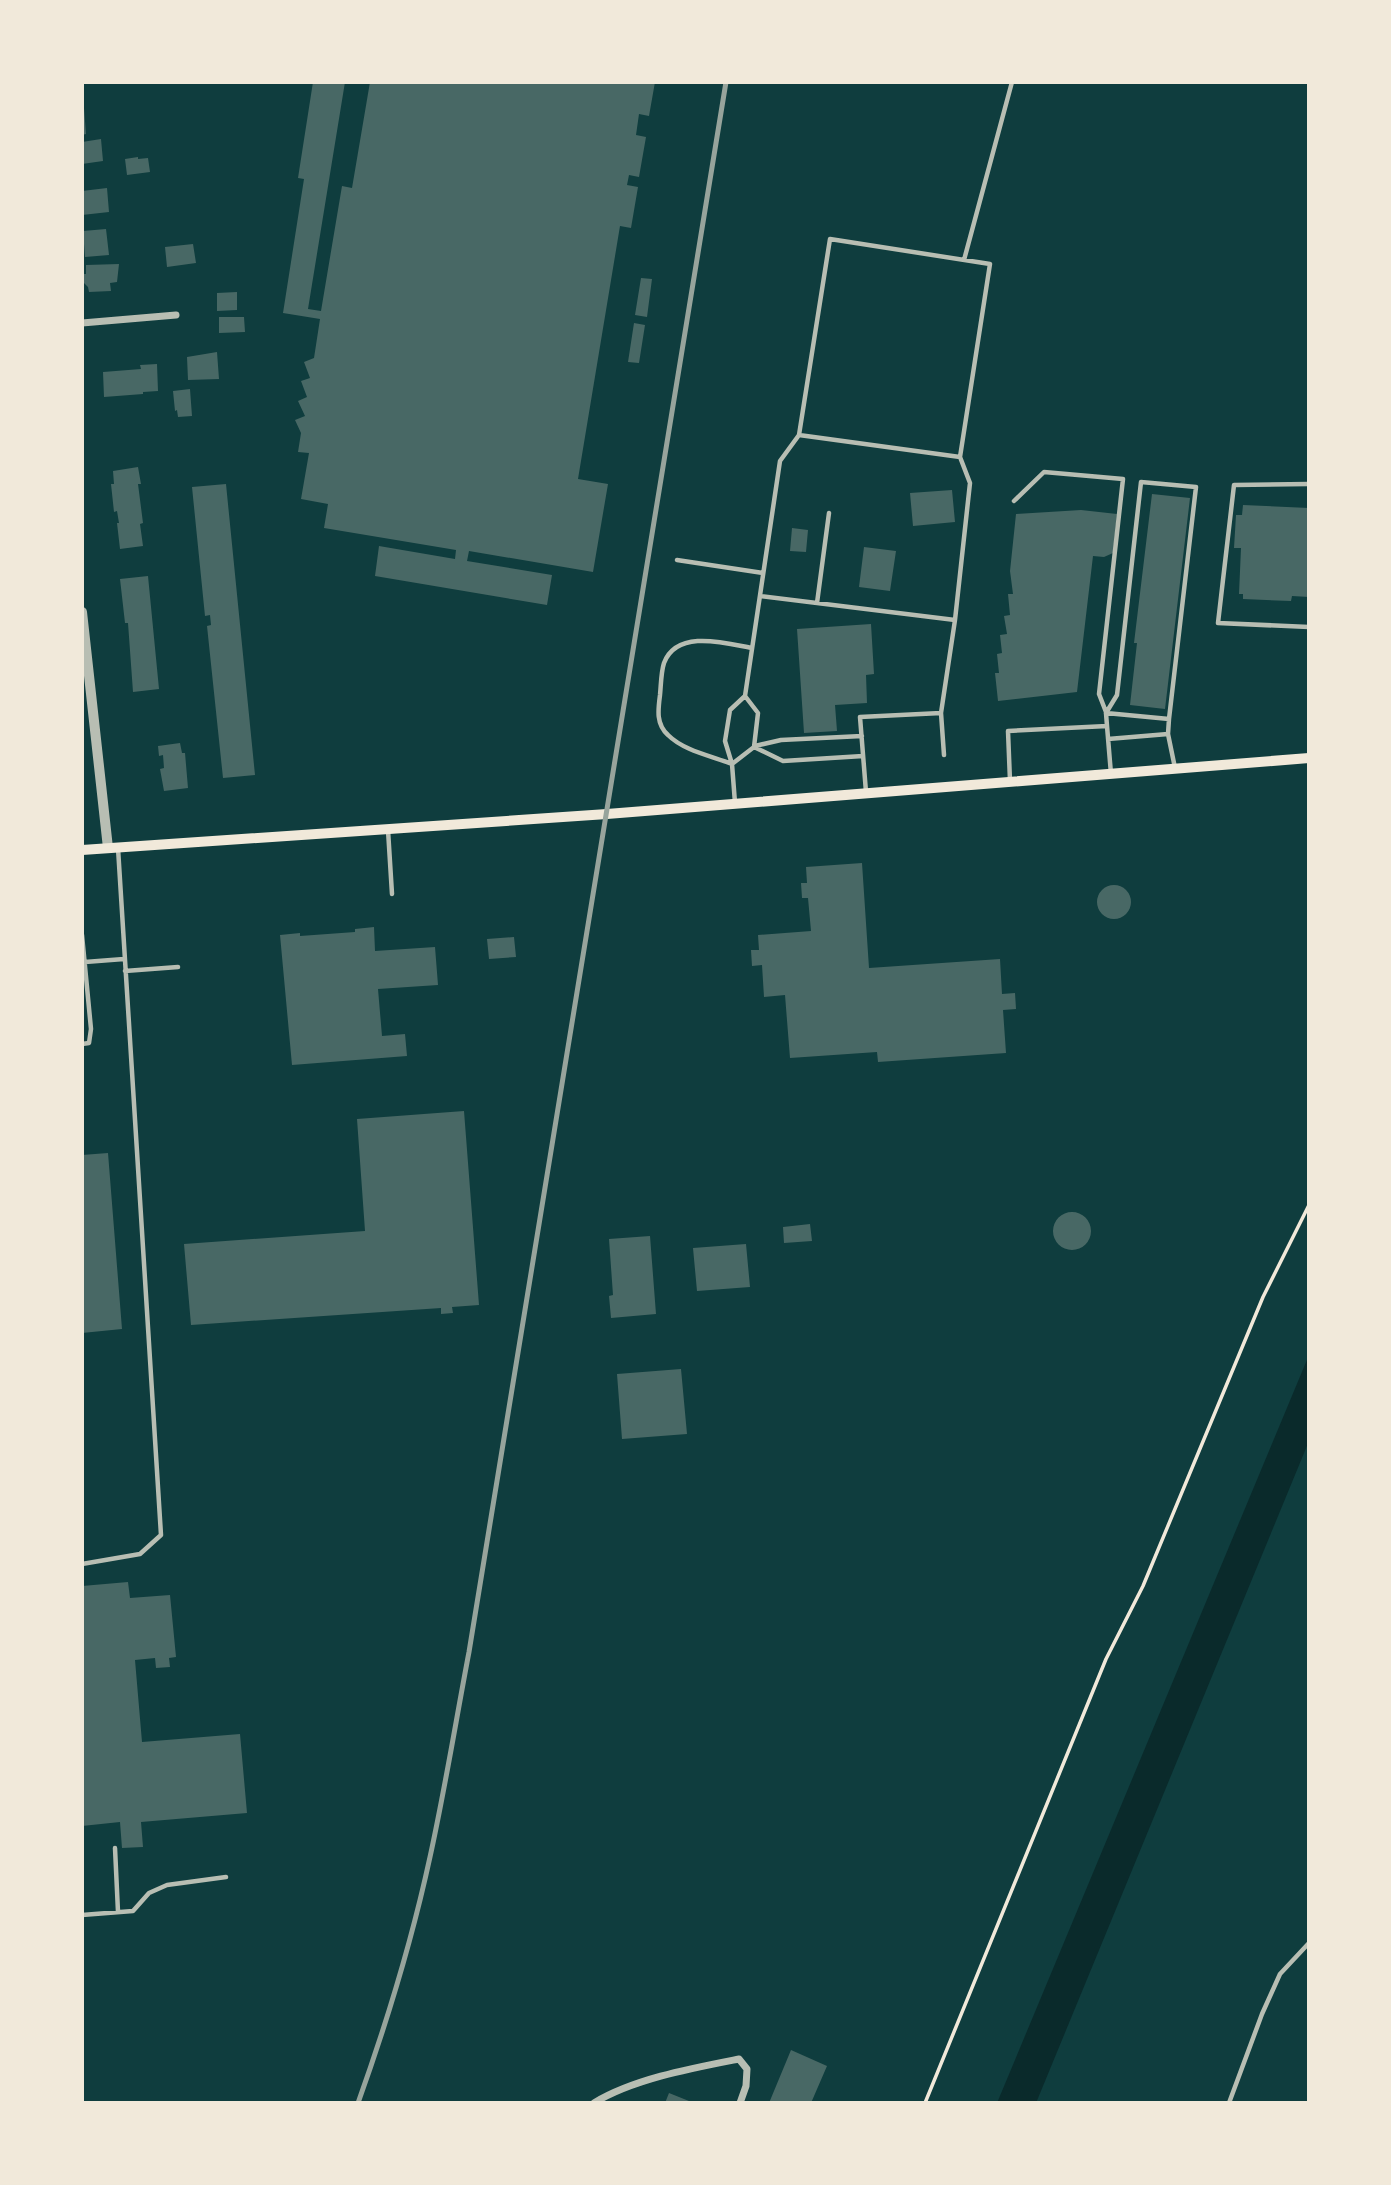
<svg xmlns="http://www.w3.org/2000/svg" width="1391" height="2185" viewBox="0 0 1391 2185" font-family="Jost,sans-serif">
<rect width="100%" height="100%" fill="#0f3d3e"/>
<path fill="#0a2a2b" d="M1309 1355V1441L1036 2103H997Z"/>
<path fill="#486865" d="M313 82H345L308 309 321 311 342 186 352 188 370 82H655L649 116 639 114 636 135 646 137 639 177 629 175 627 185 638 187 631 228 620 226 578 479 608 484 593 572 469 551 467 561 552 575 547 605 375 576 379 546 455 559 456 550 324 528 328 504 301 499 309 453 298 452 301 433 295 420 305 416 298 401 307 397 301 381 310 378 304 362 314 358 320 319 283 313 304 179 298 178Z
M82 108H84L86 134 82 135Z
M101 139 103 161 82 164V142Z
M138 157V159L148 158 150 172 127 175 125 159Z
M107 188 109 212 82 215V191Z
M106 229 109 255 85 257 83 231Z
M193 244 196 263 167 267 165 247Z
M119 264 117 282 110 283 111 291 89 292 88 287 83 282V274H86V265Z
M641 278 652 279 647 317 635 315Z
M237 292V310L217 311V293Z
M219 317H244L245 332 219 333Z
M634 323 645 325 639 363 628 362Z
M217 352 219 379 188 380 187 357Z
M157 364 158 391 143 392V394L104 397 103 372 141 369 140 365Z
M190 389 192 416 178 417 177 410 175 411 173 391Z
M138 467 141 484H138L143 523 140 524 143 546 120 549 117 523H119L117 511 114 512 111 484H114L113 471Z
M226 484 255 775 223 778 207 626 211 625 210 615 205 616 192 487Z
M952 490 955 522 913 526 910 493Z
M1152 494 1190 498 1165 709 1130 705 1137 643H1134Z
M1243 505 1309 508V597L1292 596 1291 601 1243 599V594H1239L1241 548H1234L1236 515H1242Z
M1081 510 1117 514 1113 553 1104 557 1093 556 1077 692 998 701 995 673H999L997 654 1002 653 1000 635 1007 634 1004 616 1010 615 1008 594H1013L1010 571 1016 514Z
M792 528 808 530 806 552 790 551Z
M864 547 896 551 890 591 859 587Z
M148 576 159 689 133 692 128 623H125L120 579Z
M871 624 874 674 866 675 867 703 835 705 837 731 804 733 797 629Z
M180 743 182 753H185L188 788 164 791 160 769 164 768 163 755 159 756 158 746Z
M862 863 869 968 1000 959 1002 994 1015 993 1016 1009 1003 1010 1006 1053 878 1062 877 1052 790 1058 785 995 764 997 762 965 752 966 751 950H759L758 935 811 931 808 898H802L801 883H807L806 867Z
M1097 902a17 17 0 1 1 34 0a17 17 0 1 1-34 0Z
M374 927 375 951 435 947 438 985 378 989 382 1036 405 1034 407 1056 292 1065 280 935 300 933V936L355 932V929Z
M514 937 516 957 489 959 487 939Z
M464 1111 479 1305 452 1307 453 1313 441 1314V1308L191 1325 184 1244 365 1231 357 1119Z
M108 1153 122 1329 82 1333V1155Z
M1053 1231a19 19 0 1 1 38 0a19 19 0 1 1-38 0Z
M810 1224 812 1241 784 1243 783 1227Z
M650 1236 656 1314 611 1318 609 1296 613 1295 609 1239Z
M746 1244 750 1287 697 1291 693 1248Z
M681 1369 687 1434 622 1439 617 1374Z
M128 1582 130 1598 170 1595 176 1657 169 1658 170 1667 156 1668 155 1658 135 1660 142 1742 240 1734 247 1813 141 1822 143 1847 122 1848 120 1822 82 1826V1586Z
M791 2050 827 2066 811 2103H769Z
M669 2093 694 2103H665Z"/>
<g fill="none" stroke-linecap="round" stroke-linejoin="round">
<path stroke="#f1e9da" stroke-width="3.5" d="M925 2103 1106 1659 1143 1586 1263 1297 1309 1205"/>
<path stroke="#b8beb3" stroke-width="4.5" d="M964 260 1012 82
M799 435 960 457
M1309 484 1234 485 1218 623 1309 627
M1014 501 1044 472 1123 479 1099 694 1106 712
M677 560 763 573
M760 596 955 620
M817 603 829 513
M745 696 758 713 754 747 732 764C712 756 684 751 668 735 656 724 658 710 660 695 661 685 661 672 664 663 677 629 725 643 752 648
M1106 713 1117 695 1141 482 1196 487 1169 719
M1107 726 1106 713 1169 719 1168 734
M1108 739 1168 734 1175 768
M755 746 781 740 862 736
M754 747 783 761 863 756
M1010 781 1008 731 1107 726 1111 774
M866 792 860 717 941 713 944 755
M735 803 732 764 725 741 730 710 745 696 780 461 799 435 830 239 990 264 960 457 970 483 955 620 941 713
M388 830 392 894
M82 935 91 1029 89 1043 82 1044
M85 962 124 959
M125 971 178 967
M82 1564 140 1554 161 1535 118 848
M115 1848 118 1912
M82 1915 133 1911 149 1893 167 1885 226 1877
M1229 2103 1262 2014 1280 1974 1309 1943"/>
<path stroke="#b8beb3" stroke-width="7" d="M82 323 176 315
M594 2103C633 2079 693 2068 739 2059L747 2069 746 2086 740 2103"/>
<path stroke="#b8beb3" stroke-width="10" d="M82 612 108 848"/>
<path stroke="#f1e9da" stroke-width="10" d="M82 850 607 814 1309 758"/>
<path stroke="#97a49c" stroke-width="5" d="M358 2103C387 2022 412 1940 430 1857 445 1789 456 1720 469 1652L726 82"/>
</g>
<rect width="1391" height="2185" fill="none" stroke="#f1e9da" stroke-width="168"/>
</svg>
